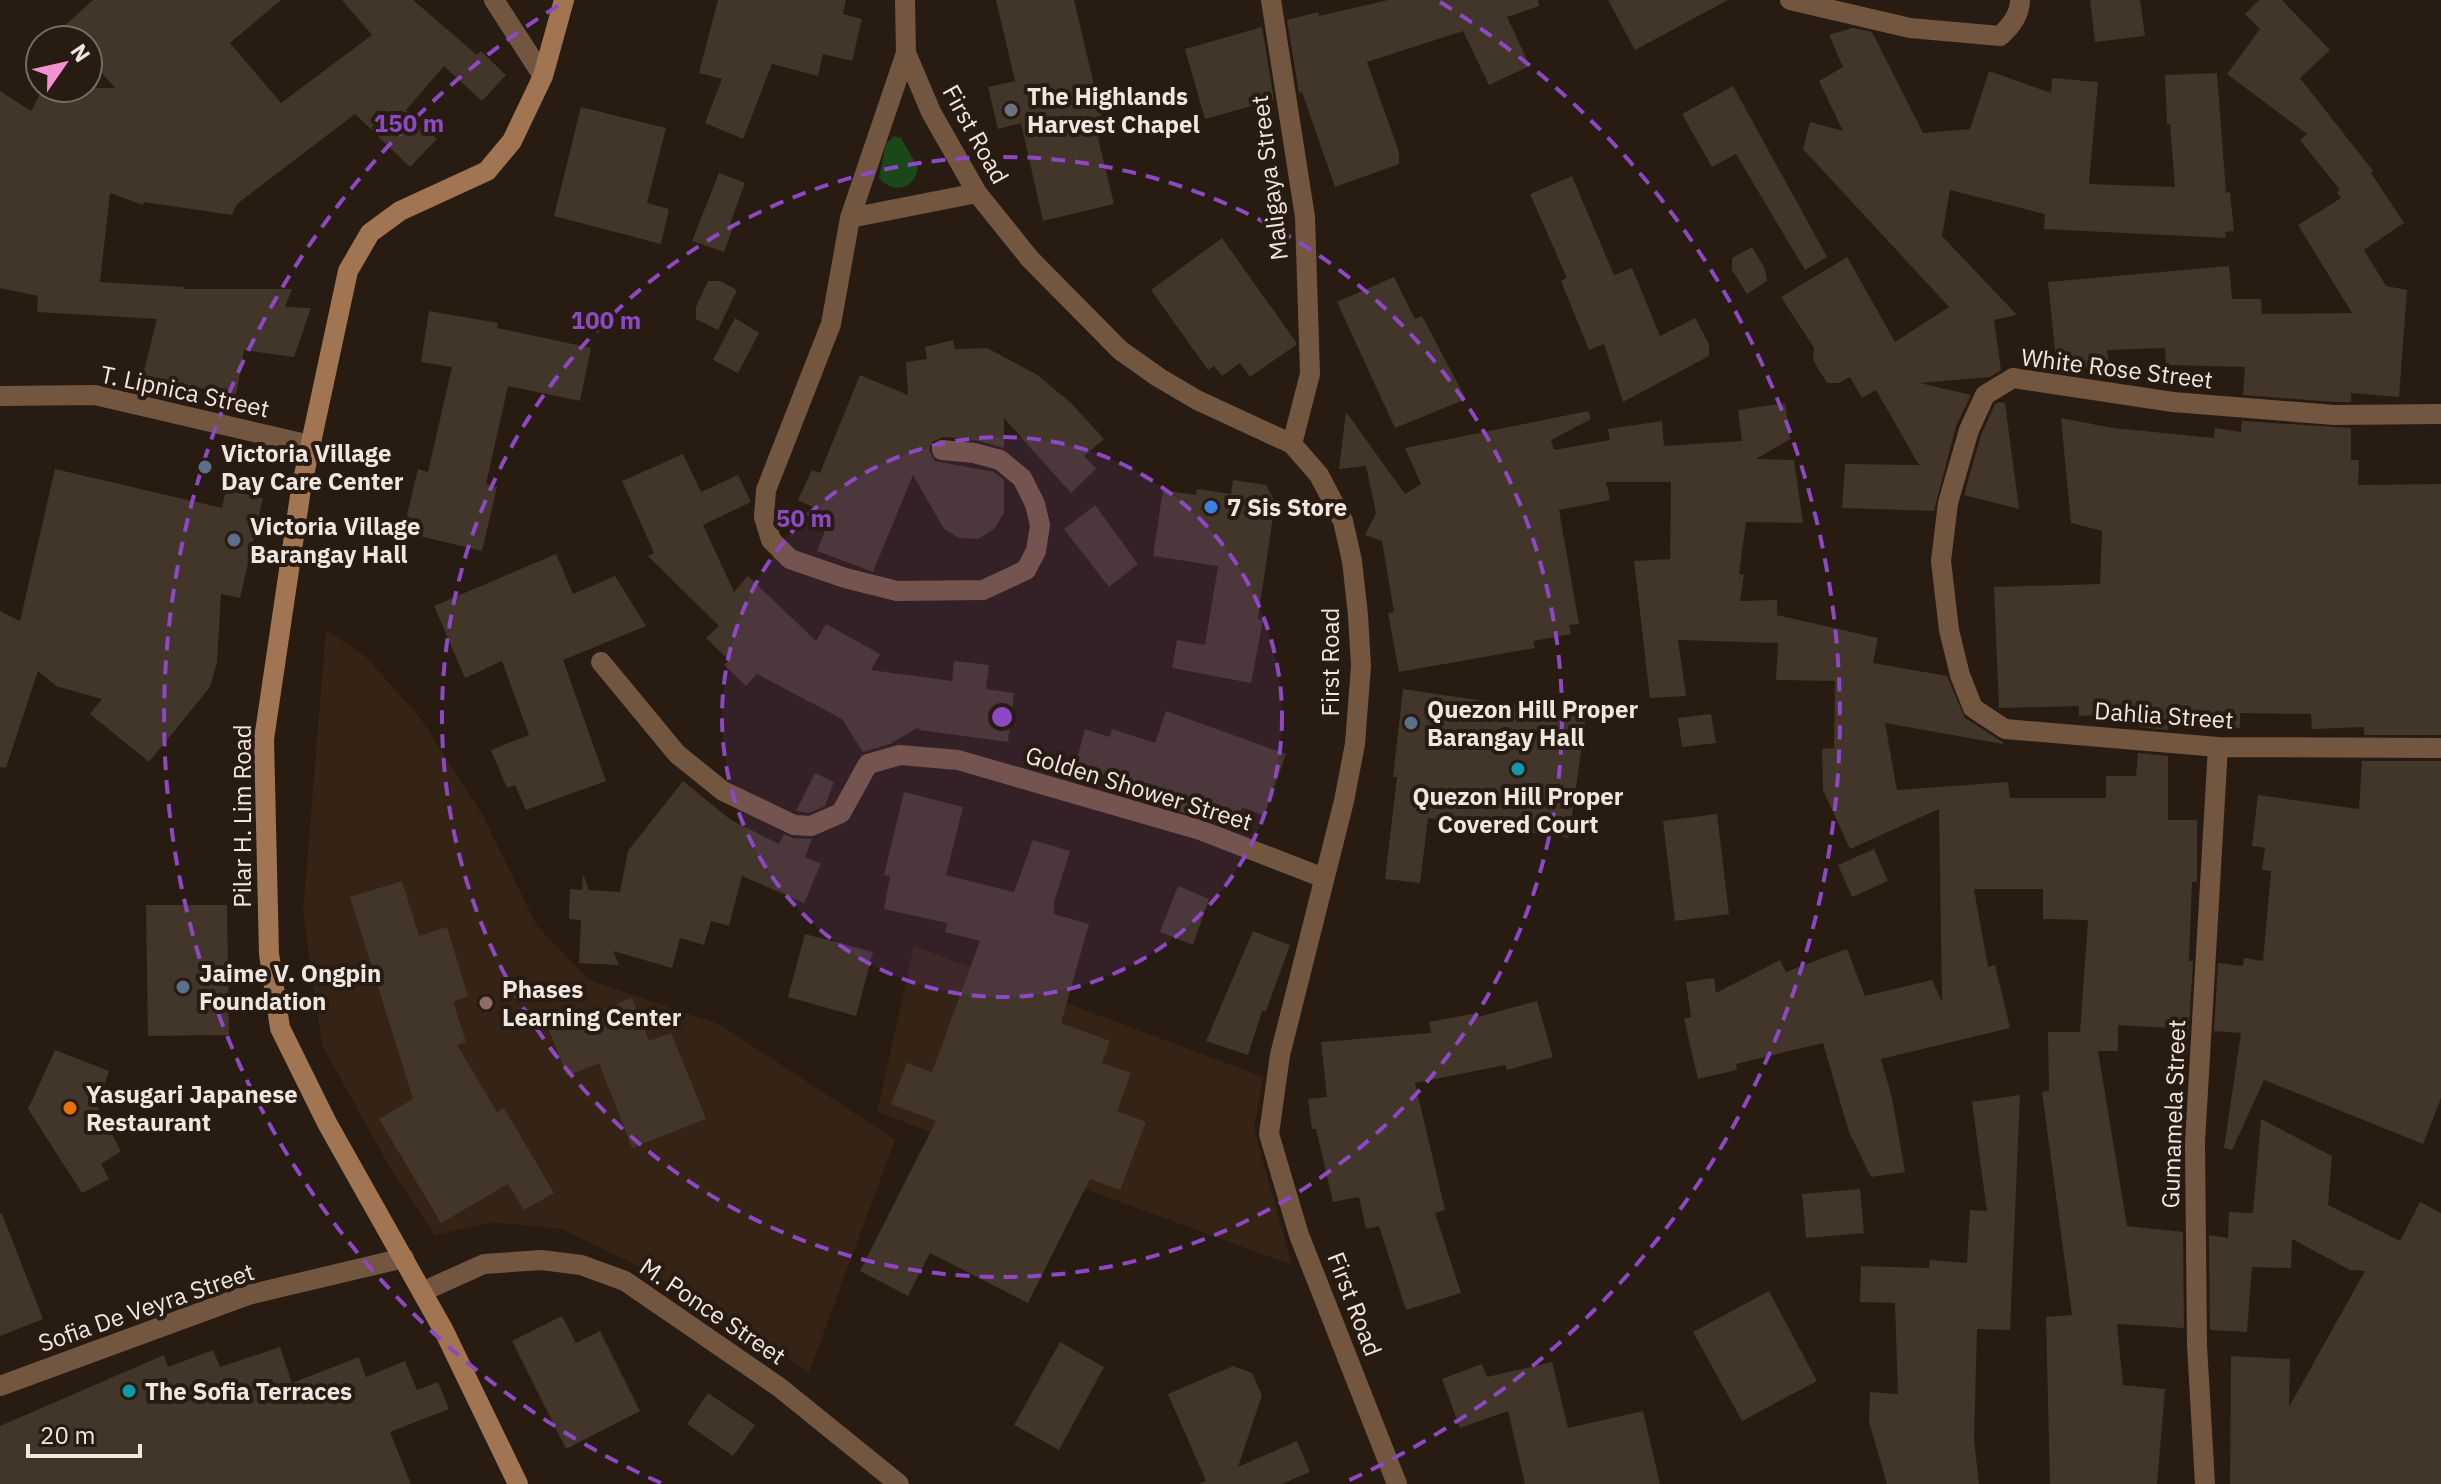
<svg xmlns="http://www.w3.org/2000/svg" width="2441" height="1484" viewBox="0 0 2441 1484" font-family="'IBM Plex Sans',sans-serif">
<rect width="100%" height="100%" fill="#281b12"/>
<path fill="#352415" d="M326 630 366 657 421 719 483 816 537 926 589 980 721 1025 895 1140 809 1372 730 1320 632 1263 562 1229 493 1222 435 1235 393 1173 322 1045 303 912Z
M914 946 1263 1077 1254 1129 1292 1265 877 1112Z"/>
<path fill="#1a481b" d="M894 136 901 138 918 167C915 189 894 195 879 178L886 144Z"/>
<path fill="#42352a" d="M93 0H281L230 43 281 103 372 35 342 0H413L477 55 481 51 506 75 482 101 444 66 406 110 437 139 410 167 355 114 237 204 232 215 144 202 143 205 110 193 100 282 184 287V289H292L285 307 311 308 294 357 244 350 236 395 177 384 176 388 142 379 157 319 37 312 38 296 0 288V91L31 111 43 88H115L88 57V40H73L62 28Z
M718 0H846L843 14 862 19 852 61 823 54 818 76 772 64 743 139 705 123 722 79 699 73Z
M996 0H1074L1106 136 1098 138 1114 204 1043 221 1021 123 998 129 988 87 1015 81Z
M1388 0H1538L1539 6 1507 17 1530 66 1489 85 1463 31 1367 62 1399 152V164L1335 187 1302 92 1299 93 1287 20 1318 12 1319 16Z
M1608 0H1728L1635 50Z
M2090 0H2140L2145 36 2095 42Z
M2259 0H2282L2330 50 2300 78 2373 171 2371 173 2404 223 2364 250 2386 286 2407 290 2399 397 2351 393V402H2334L2243 395 2245 367 2166 365 2165 348 2107 350 2109 366 2057 370 2048 282 2229 266 2232 299H2261L2262 314 2352 313 2298 225 2341 198 2337 192 2340 190 2300 140 2307 134 2227 74 2260 29 2245 14Z
M1262 27 1274 100 1205 119 1185 49Z
M1852 28 1872 32 1923 133 1970 129 1989 71 2051 93 2052 78 2098 82 2089 184 2175 187 2170 124H2167L2165 75 2217 73 2226 193 2230 192 2234 231 2225 232 2226 238 2044 229 2045 214 1950 190 1942 236 2017 315 1994 320 2001 370 1990 377 1920 383 1971 395 1956 426 1934 511 1842 508 1845 464 1919 465 1876 390 1862 398 1850 377 1839 383H1827L1813 360 1814 348 1781 297 1847 257 1895 342 1949 307 1803 149 1810 122 1843 131 1819 81 1843 67 1829 35Z
M1733 86 1827 257 1805 270 1736 154 1712 167 1682 114Z
M581 107 666 128 647 203 669 209 661 244 554 216Z
M719 173 745 183 730 224 734 225 724 252 692 241Z
M1572 176 1614 275 1632 268 1660 336 1695 318 1709 344V356L1623 402 1604 344 1589 350 1561 281 1567 278 1530 194Z
M1222 238 1296 342V345L1250 377 1240 363 1222 376 1214 366 1208 370 1151 290Z
M1752 247 1765 269 1767 281 1747 294 1732 270V258Z
M1394 277 1415 319 1422 316 1466 399 1395 428 1337 302Z
M708 281H720L737 290 718 330 696 319V307Z
M429 311 498 323 497 328 591 348 580 401 508 386 486 484 497 487 482 551 403 532 418 469 428 472 452 367 421 362Z
M735 318 759 333 738 373 713 360Z
M953 340 955 349 987 348 1036 374 1071 403 1104 439 1084 456 1096 469 1071 493 1004 418V448L975 440 943 437 932 442 929 450 935 461 994 472 1004 480V513L994 529 978 539 959 538 944 529 913 475 873 572 817 551 831 516 798 500 812 470 820 473 860 375 908 395 906 362 927 359 925 347Z
M1999 402 2005 403 2019 509 1964 495 1981 435 1995 404Z
M1785 403 1790 438 1794 437 1756 459 1794 460 1803 523 1746 522 1739 574 1744 575 1740 601 1777 600V615L1878 638 1873 663 1947 676 1965 718 2003 742V744L1885 723 1897 790 2008 782 2010 798H2106V776H2136L2138 753 2168 756V820H2197V882H2192L2189 961H2193L2189 1029 2118 1025V1051H2098L2127 1226 2183 1232 2184 1328 2117 1324 2123 1385 2165 1389 2157 1484H2050L2046 1317 2072 1315 2042 1092 2049 1091 2048 1032H2080L2088 920 2043 919V889H1974L1988 967 1995 965 2010 1028 1881 1059 1892 1098 1905 1172 1871 1177 1849 1132 1823 1043 1736 1064 1737 1070 1698 1079 1684 1019 1691 1017 1686 982 1714 978 1716 993 1780 960 1786 972 1847 949 1865 996 1932 980 1942 1002 1939 809 1850 849 1823 790 1822 749 1834 748 1835 681 1776 680 1778 643 1678 640 1686 696 1650 698 1634 561 1670 559 1671 482H1606L1610 500 1559 510 1579 624 1569 625 1571 634 1533 641 1535 648 1399 672 1388 613 1394 612 1382 541 1365 535 1376 513 1366 466 1339 469 1346 412 1405 494 1421 484 1405 448 1588 411 1591 419 1551 440 1554 450 1610 440 1608 429 1662 421 1664 446 1742 441 1738 410Z
M2061 418 2113 428 2214 438 2215 428 2241 432 2242 421 2351 428V460H2359L2358 485 2441 484V735H2364V727L2312 729 2311 714 2240 713V728L2168 726V730L2139 727 2140 713 2079 716V706L1999 708 1994 587 2100 584 2102 531 2071 523Z
M683 454 701 492 738 475 751 502 703 525 734 592 748 576 816 641 826 624 880 654 871 670 952 681 954 661 989 665 986 689 1014 693 1008 742 919 730V727L890 744 863 752 842 719 757 674 746 686 724 665 729 660 706 638 719 626 648 556 654 553 622 481Z
M55 469 222 508 226 490 263 498 240 598 221 594 217 662 210 687 149 762 90 714 102 699 56 686 38 671 6 768 0 767V611L20 621Z
M1233 480 1266 485 1275 502 1258 619 1263 620 1251 683 1172 668 1177 640 1205 645 1218 566 1153 556 1163 490 1196 495 1197 489 1231 494Z
M1095 505 1138 564 1109 587 1064 529Z
M556 554 573 594 615 576 646 626 563 660 606 781 526 810 515 785 507 788 491 750 529 735 502 661 465 678 434 606Z
M1403 689 1586 716 1569 838 1428 818 1420 883 1385 879 1397 777H1393Z
M1166 711 1286 754 1264 816 1242 807 1234 829 1136 797 1140 785 1075 766 1085 729 1110 737 1112 729 1155 743Z
M1711 714 1716 743 1682 747 1678 718Z
M2362 761H2441V1098L2423 1144 2264 1080 2232 1150 2224 1148 2241 1033 2214 1031 2218 963 2243 966 2244 958 2263 961 2271 871 2262 870 2265 848 2252 846 2258 795 2359 809Z
M815 773 834 782 825 806 809 813 796 811Z
M683 781 731 820 779 844 784 834 793 838 812 839 805 857 821 864 804 903 742 876 729 926 711 921 704 945 680 938 672 968 613 951 619 965 579 963 581 920 569 919 570 889 582 890 583 874 589 890 620 892 628 851Z
M904 792 963 807 946 875 1014 892 1033 840 1070 851 1054 902V914L1089 924 1061 1023 1110 1041 1102 1063 1131 1073 1117 1111 1146 1122 1120 1190 1090 1179 1028 1303 930 1253 908 1296 860 1271 936 1121 891 1104 907 1063 932 1072 980 941 945 932 947 923 884 909 890 876 884 875Z
M1717 814 1729 914 1675 921 1663 821Z
M1874 849 1888 881 1852 897 1838 865Z
M402 881 419 936 447 927 468 996 453 1002 466 1042 457 1045 497 1112 504 1108 554 1193 524 1210 508 1184 441 1223 379 1119 413 1099 350 897Z
M1178 886 1209 899 1193 945 1160 932Z
M146 905H227L229 1035 148 1036Z
M1253 931 1290 945 1266 1011H1262L1248 1055 1206 1041Z
M805 934 873 952 856 1016 788 997Z
M632 998 649 1041 671 1033 706 1119 632 1148 599 1063 567 1076 549 1030Z
M1537 1001 1553 1057 1507 1070 1505 1065 1415 1083 1445 1210 1435 1213 1461 1293 1406 1310 1379 1226 1366 1229 1359 1197 1333 1202 1316 1129H1312L1308 1099 1327 1097 1321 1042 1431 1033 1429 1022 1477 1013 1478 1017Z
M55 1050 109 1071 97 1106 121 1151 101 1164 109 1179 82 1193 28 1109Z
M2020 1095 2010 1330 1977 1329 1974 1439 1979 1484H1887L1869 1422 1870 1392 1898 1394 1895 1303 1860 1302 1861 1266 1929 1268 1930 1260 1967 1263 1970 1210 1987 1211 1972 1102Z
M2261 1119 2332 1156 2328 1205 2400 1241 2420 1202 2441 1213V1484H2230L2231 1356 2290 1359 2289 1407 2365 1271 2350 1270 2292 1239 2291 1268 2252 1267 2247 1332 2210 1330 2209 1235 2228 1238 2229 1212 2253 1213Z
M1860 1189 1864 1233 1806 1238 1802 1194Z
M0 1214H2L43 1319 0 1336Z
M1769 1291 1817 1381 1742 1421 1693 1332Z
M562 1316 576 1343 600 1331 640 1411 566 1449 512 1341Z
M1060 1342 1104 1367 1059 1450 1014 1425Z
M280 1347 292 1383 359 1357 366 1377 405 1361 417 1390 438 1382 449 1409 390 1432 411 1484H0V1426L164 1355 168 1367 213 1350 220 1367Z
M1552 1362 1568 1428 1643 1411 1660 1484H1525L1508 1411 1460 1428 1442 1379 1482 1364 1487 1377Z
M1233 1366 1252 1373 1262 1395 1238 1467 1297 1441 1310 1472 1282 1484H1199L1206 1481 1168 1394Z
M708 1393 755 1425 733 1456 687 1424Z"/>
<g fill="none" stroke-linecap="round" stroke-linejoin="round">
<path stroke="#725640" stroke-width="20" d="M494 0 543 76
M1271 0 1305 217 1310 374 1292 444
M1790 0 1910 28 2000 36C2011 26 2020 15 2020 0
M906 53 850 218 977 193
M850 218 831 324 766 490 764 517 771 540 790 559 845 578 897 591 983 590 1026 570 1036 551 1040 525 1035 504 1022 478 1000 460 974 453 942 450
M0 396 95 395 310 445
M2441 414 2334 415 2173 402 2013 378 1985 395 1969 430 1948 503 1941 561 1949 630 1960 675 1973 708 2005 729 2218 747 2441 748
M601 662 677 754 723 791 794 825 811 826 841 813 868 764 900 755 958 760 1200 830 1324 878
M424 1291 484 1264 541 1260 581 1265 625 1281 779 1387 899 1484
M0 1386 248 1295 404 1258
M2205 1484 2197 1345 2195 1142 2218 747"/>
<path stroke="#725640" stroke-width="20" d="M905 0 906 53 931 112 977 193 1030 259 1120 350 1158 377 1197 400 1292 444 1319 475 1343 521 1352 561 1358 615 1361 666 1355 744 1344 801 1280 1055 1269 1134 1299 1235 1397 1484"/>
<path stroke="#a17552" stroke-width="20" d="M518 1484 444 1331 327 1123 280 1028 269 954 264 739 301 489 348 271 370 233 400 211 487 171 512 141 543 76 564 0"/>
</g>
<circle cx="1002" cy="717" r="280" fill="#8d48c4" fill-opacity=".12"/>
<g fill="none" stroke="#8d48c4" stroke-width="4" stroke-dasharray="14 10">
<circle cx="1002" cy="717" r="280"/>
<circle cx="1002" cy="717" r="560"/>
<path d="M661 1483A839 839 0 0 1 564 2M1440 2A839 839 0 0 1 1343 1483"/>
</g>
<circle fill="#6b7280" stroke="#281b12" stroke-width="3" cx="1011" cy="110" r="8"/>
<g fill="#5c6f8a" stroke="#281b12" stroke-width="3">
<circle cx="205" cy="467" r="8"/>
<circle cx="234" cy="540" r="8"/>
<circle cx="1411" cy="723" r="8"/>
<circle cx="183" cy="987" r="8"/>
</g>
<circle fill="#3f7fe0" stroke="#281b12" stroke-width="3" cx="1211" cy="507" r="8"/>
<g fill="#0f9aa8" stroke="#281b12" stroke-width="3">
<circle cx="1518" cy="769" r="8"/>
<circle cx="129" cy="1391" r="8"/>
</g>
<circle fill="#8d6e63" stroke="#281b12" stroke-width="3" cx="486" cy="1003" r="8"/>
<circle fill="#e8710a" stroke="#281b12" stroke-width="3" cx="70" cy="1108" r="8"/>
<g text-anchor="middle" dominant-baseline="central" stroke-width="8" stroke-linejoin="round" paint-order="stroke">
<g font-size="24" font-weight="bold" fill="#f0e7e0" stroke="#281b12" text-anchor="start">
<text x="1027" y="96">The Highlands<tspan x="1027" dy="28">Harvest Chapel</tspan></text>
<text x="221" y="453">Victoria Village<tspan x="221" dy="28">Day Care Center</tspan></text>
<text x="1227" y="507">7 Sis Store</text>
<text x="250" y="526">Victoria Village<tspan x="250" dy="28">Barangay Hall</tspan></text>
<text x="1427" y="709">Quezon Hill Proper<tspan x="1427" dy="28">Barangay Hall</tspan></text>
<text x="1518" y="796" text-anchor="middle">Quezon Hill Proper<tspan x="1518" dy="28">Covered Court</tspan></text>
<text x="199" y="973">Jaime V. Ongpin<tspan x="199" dy="28">Foundation</tspan></text>
<text x="502" y="989">Phases<tspan x="502" dy="28">Learning Center</tspan></text>
<text x="86" y="1094">Yasugari Japanese<tspan x="86" dy="28">Restaurant</tspan></text>
<text x="145" y="1391">The Sofia Terraces</text>
</g>
<g font-size="24" fill="#f0e7e0" stroke="#281b12">
<text transform="translate(976 134) rotate(61)">First Road</text>
<text transform="translate(1269 178) rotate(-97)">Maligaya Street</text>
<text transform="translate(2117 368) rotate(7)">White Rose Street</text>
<text transform="translate(185 391) rotate(12)">T. Lipnica Street</text>
<text transform="translate(1330 662) rotate(-90)">First Road</text>
<text transform="translate(2164 715) rotate(4)">Dahlia Street</text>
<text transform="translate(1139 788) rotate(17)">Golden Shower Street</text>
<text transform="translate(242 816) rotate(-90)">Pilar H. Lim Road</text>
<text transform="translate(2173 1114) rotate(-88)">Gumamela Street</text>
<text transform="translate(1355 1304) rotate(69)">First Road</text>
<text transform="translate(146 1307) rotate(-19)">Sofia De Veyra Street</text>
<text transform="translate(713 1311) rotate(34)">M. Ponce Street</text>
</g>
</g>
<circle cx="1002" cy="717" r="12" fill="#8d48c4" stroke="#281b12" stroke-width="4"/>
<g font-size="24" text-anchor="middle" font-weight="bold" fill="#8d48c4" stroke="#281b12" stroke-width="8" stroke-linejoin="round" paint-order="stroke">
<text x="409" y="132">150 m</text>
<text x="606" y="329">100 m</text>
<text x="804" y="527">50 m</text>
</g>
<g transform="translate(64 64) rotate(56)"><circle r="38" fill="#281b12" stroke="#786d64" stroke-width="2"/>
<path d="M0-6L14 30L0 20L-14 30Z" fill="#f491d3"/>
<text y="-12" font-size="22" font-weight="bold" text-anchor="middle" fill="#f0e7e0">N</text>
</g>
<path d="M28 1444v12h112v-12" fill="none" stroke="#f0e7e0" stroke-width="4"/>
<text x="40" y="1444" font-size="24" fill="#f0e7e0" stroke="#281b12" stroke-width="6" paint-order="stroke">20 m</text>
</svg>
